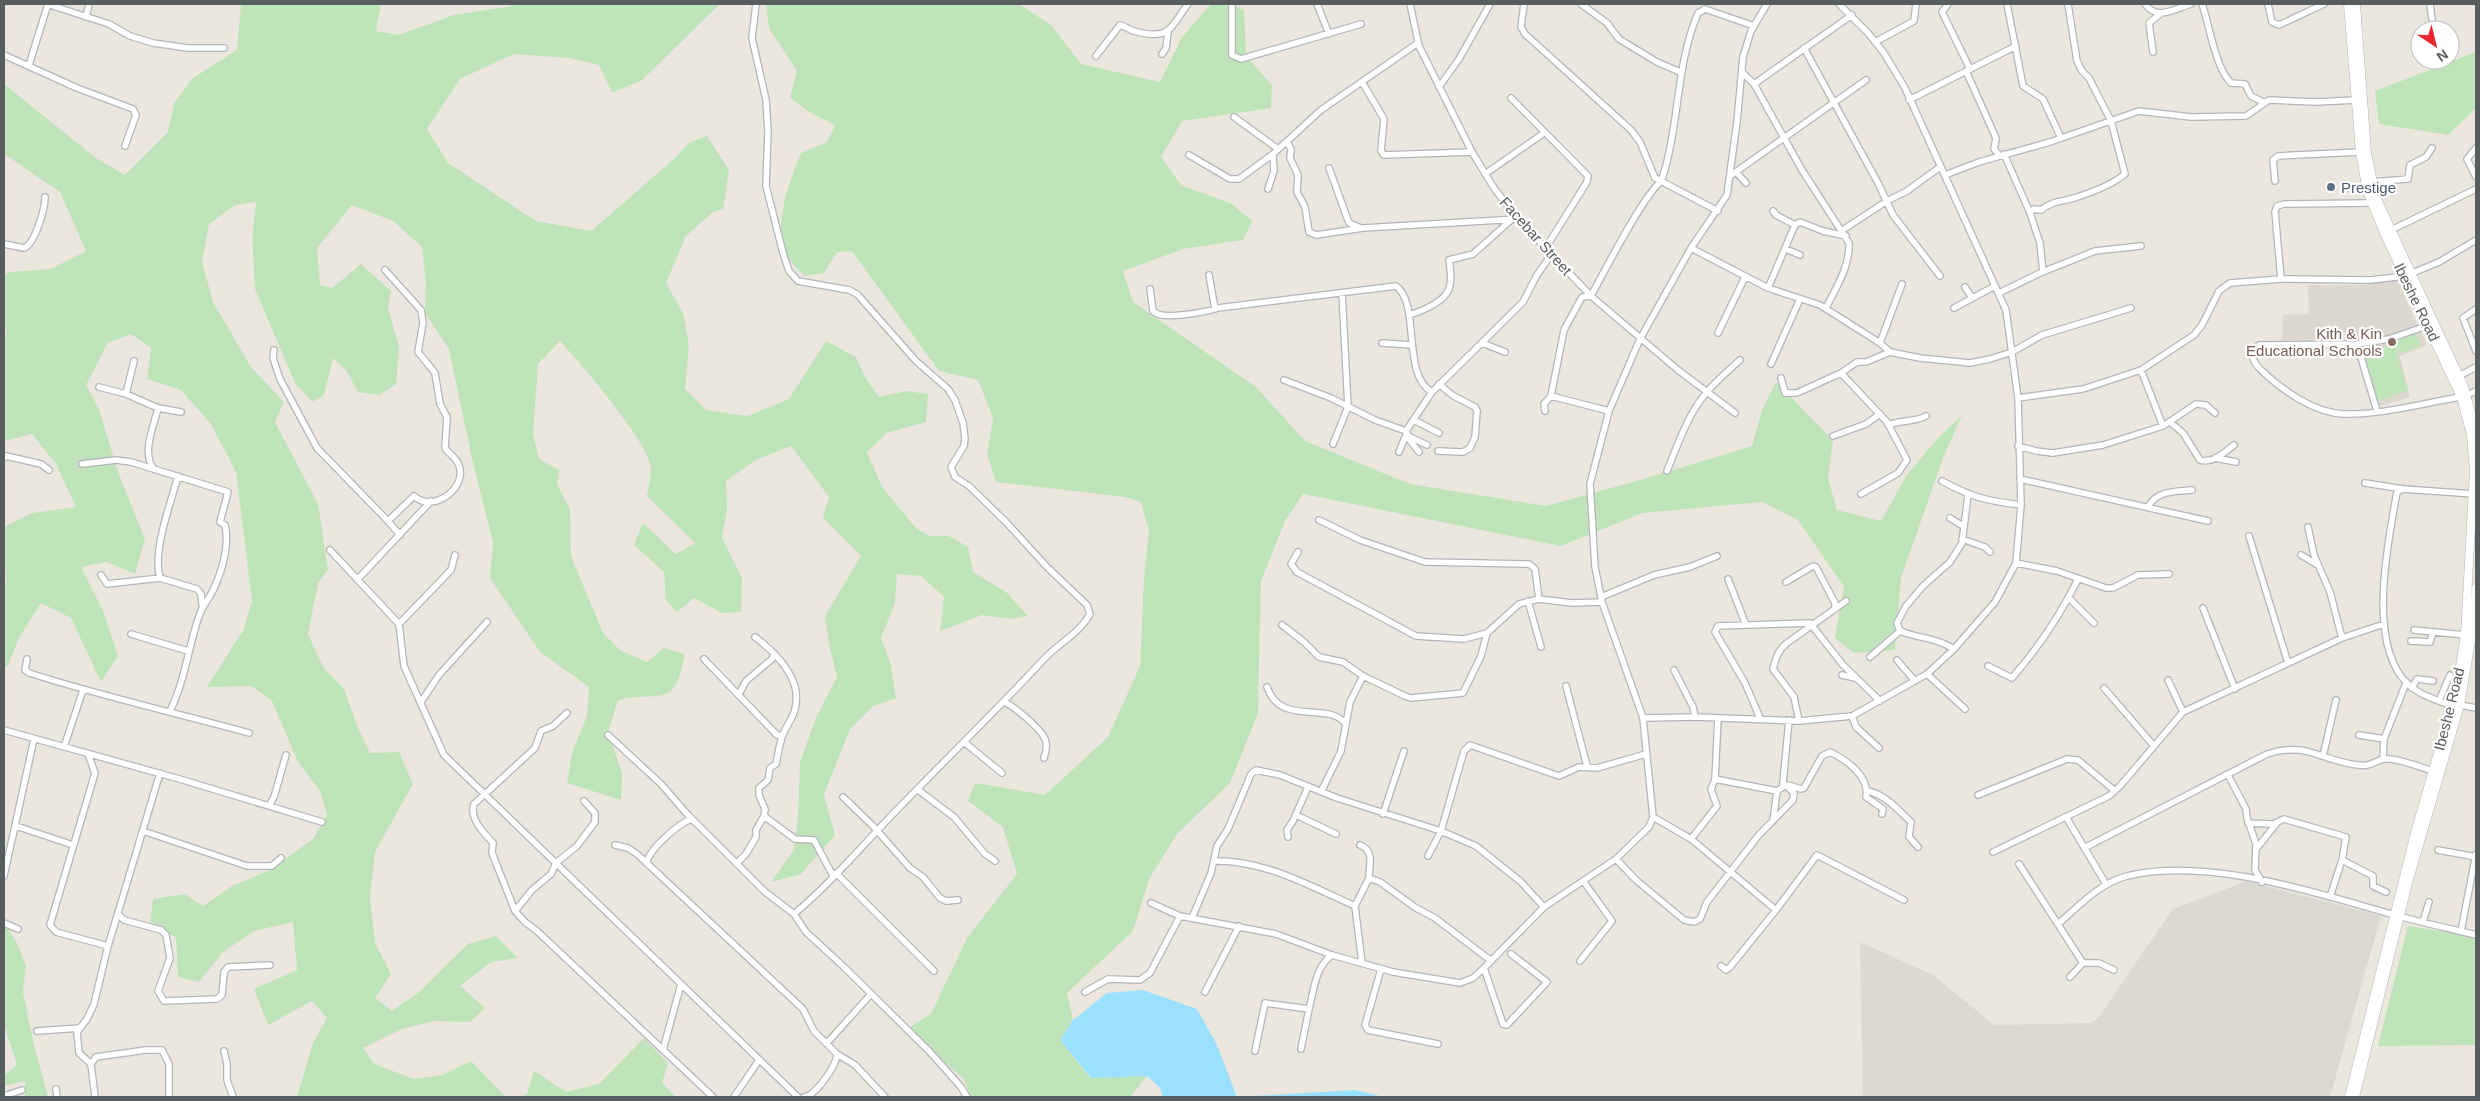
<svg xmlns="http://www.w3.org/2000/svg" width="2480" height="1101" viewBox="0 0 2480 1101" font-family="Arial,sans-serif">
<rect width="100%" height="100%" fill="#ebe7de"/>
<path fill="#dcd9d3" d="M2247 881 2381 916 2330 1097H1863L1860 942 1933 975 1994 1025 2091 1023 2098 1018 2173 909Z"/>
<path fill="#ddd8cf" d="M2397 280 2427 345 2400 356 2410 397 2381 406 2377 404 2358 338 2282 340 2283 315 2309 314 2308 285H2359Z"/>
<path fill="#c0e4ba" d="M241 4H381L376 31 398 35 454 15 524 4H720L642 80 612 93 599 65 569 58 514 54 460 79 427 129 448 163 536 221 591 231 673 160 690 142 707 136 729 170 723 209 713 212 686 236 666 283 683 313 689 345 685 389 706 410 748 416 789 399 826 341 856 357 865 377 879 397 906 391 928 394 926 422 887 433 867 452 882 487 915 527 929 536H949L968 547 973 572 1006 592 1028 616 1009 619 982 615 940 631 944 597 921 576 897 574 895 603 881 638 891 665 896 698 873 706 850 729 824 794 835 835 801 874 771 882 794 850 798 818 800 762 816 718 837 677 829 644 825 616 861 556 823 518 829 497 791 446 756 460 726 481 727 510 722 538 742 578 741 612 722 613 694 598 677 612 666 600 664 572 634 545 643 523 676 554 695 543 647 496C648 488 651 478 651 469 650 443 580 363 560 341L538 364 533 434 539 459 559 470 557 484 570 509 571 556 603 633 621 651 647 662 664 648 685 654C674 711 663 690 618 700L608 732 622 773 621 800 567 783 572 753 587 716 589 687 540 652 490 578 493 542 472 459 449 349 425 313 426 284 422 247 393 221 352 205 317 248 320 285 332 288 361 264 391 291 388 308 399 347 396 384 379 395 358 392 346 370 333 358 324 395 312 402 295 383 255 289 252 238 256 202 235 205 209 224 202 262 213 302 251 367 284 402 275 422 318 504 328 570 318 583 308 634 323 667 344 689 358 728 370 753 399 752 413 784 375 852 370 898 375 943 391 974 375 998 392 1011 419 992 468 944 496 936 518 958 491 962 460 986 485 1008 470 1022 434 1021 402 1029 363 1048 374 1064 414 1079 442 1075 471 1061 506 1097H297L313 1043 327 1018 312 1001 268 1025 254 989 297 970 293 922 254 931 222 953 199 982 178 977 176 938 150 922 153 899 185 894 203 906 232 886 270 870 313 839 327 815 320 791 298 762 272 701 252 686 207 687 244 629 252 601 236 472 211 424 181 390 147 379 151 348 131 334 108 343 86 385 99 409 118 472 145 539 135 574 107 562 81 567 103 611 118 656 101 682 71 618 41 603 19 638 7 667H4V585L6 583 4 527 32 513 76 507 56 464 32 434 4 441V356L6 329 4 321V277L8 272 51 269 86 251 60 192 4 154V84L96 158 125 175 168 132 174 103 193 78 237 50Z
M768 4H1019L1051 25 1081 64 1160 82 1182 37 1211 4H1231L1244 10 1246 56 1272 85 1271 108 1182 121 1161 157 1181 185 1232 204 1252 221 1243 240 1183 249 1123 271 1133 302 1256 387 1305 441 1410 484 1546 506 1640 480 1752 446 1762 410 1776 382 1833 440 1828 478 1837 510 1881 521 1907 475 1938 438 1962 415 1943 458 1901 578 1895 650 1854 653 1835 638 1844 587 1798 520 1762 502 1642 513 1561 546 1303 494 1285 521 1261 581 1258 713 1230 783 1177 834 1149 879 1133 931 1067 993 1073 1020 1060 1040 1090 1078 1147 1076 1130 1097H971L964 1079 907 1029 931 1014 967 938 1017 874 1003 827 968 801 975 783 1045 795 1108 737 1140 666 1144 578 1149 531 1141 502 1125 497 996 482 987 454 993 418 978 380 939 371 852 251 837 252 824 273 805 276C797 268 784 256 782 245 777 214 790 180 801 153L827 142 835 125 809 112 790 97 797 71 769 28 766 6Z
M2476 52V108L2448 135 2379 124 2375 91Z
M2416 334 2421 346 2399 354 2395 341Z
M2394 344 2408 391 2377 401 2363 353Z
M4 923 17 943 26 966 23 992 34 1045 48 1097H25V1081L4 1086V1075L17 1065 4 1024Z
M2408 926 2476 937V1045L2378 1046Z
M644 1038 668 1063 662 1083 676 1097H520L527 1094 534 1071 566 1092 599 1084Z"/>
<path fill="#9be1ff" d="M1143 990 1197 1009 1216 1043 1237 1097 1355 1090 1384 1097H1163L1160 1088 1147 1076 1091 1078 1060 1040 1073 1020 1107 993Z"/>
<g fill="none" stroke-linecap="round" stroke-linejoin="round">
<g stroke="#b2b6ba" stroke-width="8">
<path id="street" d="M47 4 109 24 130 36 153 43 188 48H224
M756 4 752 38 766 100 768 131 766 186 783 253 789 271 798 281 849 290 857 294 916 361 948 389 955 400 963 423 965 438 964 446 951 467 955 477 969 486 1006 522 1047 567 1087 605 1090 614C1080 633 1059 643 1044 659 995 712 943 762 893 814 860 848 830 884 794 914L806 932 844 967 930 1052 961 1087 967 1097
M1232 4V55L1241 59 1361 24
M1317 4 1329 34
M1410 4 1419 46 1472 152 1494 188 1518 219 1591 296 1678 370 1735 413
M1524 4 1521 27 1525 34 1631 130 1640 142 1655 178 1718 211
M1581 4 1607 23 1619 39 1657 62 1680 72
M1948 4 1942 12 1970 69
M2007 4 2023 86 2043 99 2061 138
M2145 4C2157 21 2174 9 2191 4
M2202 4C2210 27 2215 67 2231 83L2245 84 2251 96 2263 102
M2268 4 2272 22 2279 25 2324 4
M2430 4 2432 19
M86 17 89 4
M1875 42 1914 21 1916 4
M1804 48 1878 183 1893 215 1940 276
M2153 52 2149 23 2160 14
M1162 54 1166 48 1168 32
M4 55 77 88 133 109 136 115 125 146
M1096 56 1120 25C1125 26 1129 30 1134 31 1170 41 1170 28 1188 4
M29 65 48 4
M1966 71 1996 138 1994 149 1999 155
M1742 72 1754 84 1802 170 1849 243C1850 266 1836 288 1826 308
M1362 82 1384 119 1381 151 1384 155 1472 152
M1754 84 1852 15
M1439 87 1459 59 1490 4
M1511 98 1588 176 1587 182 1545 249
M1909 100 2016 46
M1234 117 1278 149
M1287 142 1291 149 1290 158 1298 175 1297 192 1305 207 1309 232 1316 235 1363 228 1518 219
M2476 148 2467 159 2476 177
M2004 154 2030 213 2034 209 2041 210C2052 201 2061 202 2074 198 2090 193 2112 185 2125 174L2111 121 2089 78 2082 71 2077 61 2068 4
M1189 155 1230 179H1239L1273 154 1321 110 1418 43
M1329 168 1349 223 1361 228
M1736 172 1746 183
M1485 174 1544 133
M1945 175 1979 162 2050 142 2139 111 2191 117 2246 116 2269 100 2316 102 2356 100
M1730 176 1866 80
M2275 181 2273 160 2278 156 2360 152
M2372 182 2408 179 2410 165 2426 157 2432 148
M1268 189 1274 171 1273 154
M1773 211 1776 215 1795 225 1800 222 1823 231 1846 236
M2030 213 2040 243 2043 272
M2391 230 2476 189
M1841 231 1887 201 1907 191 1940 167
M4 244 24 248C35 244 45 209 45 197
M1691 248 1768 288 1820 305 1880 343 1890 352 1920 358 1970 363 1990 359 2012 352 2042 335 2131 308
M1786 249 1800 255
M385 270 421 310 423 323 418 352 435 373 440 404 447 417 445 448C448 453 455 457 458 463 470 487 433 514 414 496L388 521 400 535
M1209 275 1215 309
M2281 279 2275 212 2277 206 2284 204 2371 203
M1965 287 1972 298
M1768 288 1795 225
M1150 289 1153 311C1161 321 1206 312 1218 308L1396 286C1421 304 1401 375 1432 392
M1999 293 2040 273 2095 251 2141 246
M1591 296C1603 274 1645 192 1661 182 1680 127 1675 67 1698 13L1705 9 1754 26
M1954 308 1995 286
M2476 309 2463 318 2476 351
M1409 315C1422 311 1448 301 1450 285 1452 277 1450 268 1449 260L1473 254 1511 220
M2429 325 2389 339 2357 344 2259 345C2249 354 2252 361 2261 370 2282 390 2314 413 2344 414 2382 415 2423 403 2461 397
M1718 333 1745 277
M1382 343 1412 345
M1482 343 1505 352
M1880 343 1902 284
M2357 344 2377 411
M274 350 273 358 280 379 317 448 388 521
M1771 364 1800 299
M2141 370 2163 426
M1841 373 1887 422 1907 460 1898 473 1861 494
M2459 376 2476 367
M1781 378 1785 393H1797L1841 373 1857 362H1866L1890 352
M1284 380 1331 398 1375 420 1406 431
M99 387 126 394 158 408 181 412
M126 394 134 361
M2467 395 2476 391
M1551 396 1609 411
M2018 398 2083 389 2141 370 2194 335 2202 325 2219 291 2230 283 2281 279 2371 280 2405 276 2439 262 2476 240
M1545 411 1544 404 1551 396 1564 330 1582 297 1591 296
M1414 420 1439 433
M2171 423 2183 433 2200 460C2212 464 2225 452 2234 445
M1888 425C1900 420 1920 421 1926 416
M1406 431 1432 392 1523 302 1537 275 1551 255
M1406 431 1409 439 1419 452
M1406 435 1427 445
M1833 436 1866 424 1880 414
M1333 444 1348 407 1342 293
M2018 446 2036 451 2053 453 2103 445 2163 426 2196 404 2206 405 2215 413
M1438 451 1463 452 1470 448 1475 437 1477 411 1475 407 1452 395 1439 384
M1399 452 1406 435
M4 458 6 456 41 464 49 470
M2215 458 2236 462
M82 464 116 460 131 462 228 492 220 522 225 525C230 547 221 576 210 596 204 606 202 606 198 619 188 650 184 683 170 711
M154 469C141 453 154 426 158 408
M1667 471C1678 444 1687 416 1706 393 1716 381 1728 371 1740 360
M2020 479 2208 521
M1942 481C1971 497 1987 501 2021 505
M2365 483 2403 489 2474 494
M2403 489 2397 492C2388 542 2366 645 2408 684 2419 695 2437 700 2452 706
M2148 507C2157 490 2175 492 2192 490
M1950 518 1963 526
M1319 520 1360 540 1425 562 1529 564 1535 569 1539 599
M2308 527 2314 555 2330 592 2342 638
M2249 536 2288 663
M1962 539 1985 547 1990 552
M330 550 399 624 404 666 444 755 798 1097
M1298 552 1291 564 1297 572 1416 636 1464 639 1487 633
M2301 555 2316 564
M2016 563 2057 571 2106 588H2113L2138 575 2169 574
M101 575 107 584 160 578 197 589 201 594 202 605
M160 578C152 551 171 503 178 476
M358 579 431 501
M1728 579 1746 625
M1786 582 1813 566 1816 567 1835 603V609
M1601 597 1654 575 1690 567 1717 556
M2069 598 2094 623
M1528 601 1541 647
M2203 608 2235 689
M399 624 451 570 455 555
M1282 625 1304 642 1319 657 1343 662 1363 676 1405 696 1411 698 1463 693 1481 656 1487 633 1519 604 1539 599 1572 603 1602 602
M2414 630 2465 635
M131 634 188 651
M2411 641 2430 642 2433 632
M1954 649C1935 637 1920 639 1900 631L1897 623 1906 606 1923 586 1950 562 1962 543 1968 495
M1870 657 1900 631
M27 659 25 670 29 673C101 696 176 713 249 733
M704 659 777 735 782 736
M1897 660 1915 681
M1988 666 2012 678C2038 648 2060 616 2078 579
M1674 670 1693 707 1695 717
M1927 674 1965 709
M1842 675 1855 678
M2168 680 2183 712
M1566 686 1587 766
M1267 687C1281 727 1326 701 1345 723
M2104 688 2154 746
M2412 688 2417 679 2433 681
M739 694 746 681 772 659 774 653
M2439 701 2450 675
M421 702 439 675 487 622
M1004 702C1014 706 1041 729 1045 739 1048 745 1046 752 1044 758
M2460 705 2476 708
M567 713 553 726 541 731 535 748 474 804C469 819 484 833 493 843L492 853 515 911 525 922 537 931 713 1097
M1852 716 1856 727 1879 748
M1643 718 1695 717 1799 721 1852 716 1927 674 1954 649 1995 602 2016 563 2021 505 2018 398 2006 310 1905 88 1884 53 1868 33 1839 4
M1760 718 1745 683 1715 632 1718 626 1810 623 1843 665 1880 701
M1799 721 1794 697 1773 669C1776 658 1778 650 1787 643L1846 601
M4 730 183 780 322 822
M608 735 661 784 688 815 764 891 794 914
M2359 735 2384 739
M964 742 1002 773
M64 747 83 690
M88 754 95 773 50 925 56 932 108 946
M2323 756 2336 700
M2383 759 2384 739 2406 683
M2228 775 2246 809 2247 818 2256 844 2255 870 2262 882
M1715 779 1777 791
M1788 785 1801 789 1804 788 1822 756 1830 752C1847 760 1870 777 1866 797L1883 809 1882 814
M918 790 954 817 985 854 995 861
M1868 791C1886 795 1898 810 1911 822L1909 837 1918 847
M1321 792 1341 751 1350 702 1363 676
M1978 795 2067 759 2078 760 2115 791
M843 797 873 826 910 868 923 877 940 898 946 901 958 900
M269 806 274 797 286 755
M1383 814 1404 751
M1296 815 1336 834
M764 816 795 839 814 840 833 876
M1653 817 1691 839 1776 910
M2066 817 2106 884
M1773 821 1777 791 1783 787V783L1789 720
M2248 823 2273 824 2284 819 2346 837 2342 860 2330 897
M16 826 73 845
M143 831 247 866H272L281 858
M1288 837 1287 830 1293 821 1308 787
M1691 839 1717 806 1711 789 1715 779 1718 718
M615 845 628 848 637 854 803 1009 814 1031 837 1054 855 1065 885 1097
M1360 845C1375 851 1369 865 1369 878
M2084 848 2267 754C2307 741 2321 761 2358 765 2371 767 2374 761 2384 759 2395 757 2422 768 2433 771
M2256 849 2277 823
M2438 850 2476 857
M1993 852 2109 796 2120 786 2183 712 2342 638 2384 624
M1428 856 1441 831 1464 751 1470 745 1559 776 1579 767 1597 768 1646 754
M1616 859 1636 880 1684 920 1694 922 1700 919 1707 902 1758 836 1793 800 1794 793 1783 783
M2342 860 2373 876V886L2386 892
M1214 861C1265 860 1310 886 1355 906
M647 863C648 850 679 823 692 819
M737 863 746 854 756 837V830L764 816 765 809 759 795V788L768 780 770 768 776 764C778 755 779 746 782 737 785 727 793 719 795 709 803 679 776 653 755 637
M2019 864 2083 963
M836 873 934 971
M4 876 34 739
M1151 903 1180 916 1276 934 1332 955 1393 972 1460 983 1473 978 1484 968 1544 907 1616 859 1649 827 1653 817 1643 718 1602 602 1595 567 1590 484 1609 411 1640 339 1691 248 1727 195 1737 122 1743 57 1751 31 1767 4
M515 911 532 890 551 874 556 863 577 846 595 822V813L584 801
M118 914 124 920 161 930 166 935 170 958 158 991 164 1001 217 999 222 995 224 972 228 967 270 965
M1192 918 1211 873 1217 846 1228 829 1251 774 1256 770 1280 775 1337 798 1441 831 1476 846 1520 881 1544 907
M2423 922 2429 902
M4 923 18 929
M2059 923C2079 906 2100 883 2127 876 2208 857 2313 892 2391 914 2419 922 2448 928 2476 935
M2461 931 2476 854
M1580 961 1612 921 1584 882
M1362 963 1355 906 1369 878 1380 882 1416 908 1435 918 1490 960
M1721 966 1726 970 1730 967 1776 910 1817 855 1904 900
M1484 968 1503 1024 1507 1025 1547 982 1511 954
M1381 969 1365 1025 1368 1030 1438 1044
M2070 977 2083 963H2099L2114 970
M1085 992 1108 979 1140 980 1150 973 1180 916
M1205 992 1239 926
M37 1031 80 1028
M827 1043 871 994
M1301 1049 1309 1009
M663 1050 681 984
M224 1051 227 1064V1080L233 1097
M1255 1051 1265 1003 1309 1009C1314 990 1315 967 1332 955
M91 1064 96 1057 146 1050H162L169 1064V1097
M56 1089 57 1097
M4 1096 22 1090
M95 1097 91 1064 79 1053 77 1032 87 1019 94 1004 108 946 160 773
M734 1097 759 1060
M804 1097C815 1096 836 1067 837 1054"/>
</g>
<g stroke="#b0b6ba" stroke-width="9">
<path id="secondary" d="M2348 4 2360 152 2367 191 2384 233 2461 397 2471 435 2474 471 2465 635 2456 691 2416 829 2349 1097
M2356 4 2367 153 2376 197 2464 387 2476 431
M2355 1097 2408 883 2460 705 2472 635 2476 588"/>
</g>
<use href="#street" stroke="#fff" stroke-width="5.5"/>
<use href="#secondary" stroke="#fff" stroke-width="8"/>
</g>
<circle fill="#5c6f8a" stroke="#fff" stroke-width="2" cx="2331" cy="187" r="5"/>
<circle fill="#8d6e63" stroke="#fff" stroke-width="2" cx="2392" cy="342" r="5"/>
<g text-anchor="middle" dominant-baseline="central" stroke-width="4.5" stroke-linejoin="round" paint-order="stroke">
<g font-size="15" fill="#4e5e75" stroke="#fff" text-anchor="start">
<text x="2341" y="187">Prestige</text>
</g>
<g font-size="15" fill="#585d60" stroke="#fff">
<text transform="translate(1536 236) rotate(48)">Facebar Street</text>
<text transform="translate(2417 302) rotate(64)">Ibeshe Road</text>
<text transform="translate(2449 709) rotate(-76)">Ibeshe Road</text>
</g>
<g font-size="15" fill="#785e54" stroke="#fff" text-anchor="end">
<text x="2382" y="333">Kith &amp; Kin<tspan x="2382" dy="17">Educational Schools</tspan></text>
</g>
</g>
<rect width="2480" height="1101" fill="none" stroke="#585d60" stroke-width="10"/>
<g transform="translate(2435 45) rotate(145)"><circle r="24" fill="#ffffff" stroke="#bcbebf"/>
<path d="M0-4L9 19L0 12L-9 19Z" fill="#eb2531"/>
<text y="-8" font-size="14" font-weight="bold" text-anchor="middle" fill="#585d60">N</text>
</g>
</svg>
